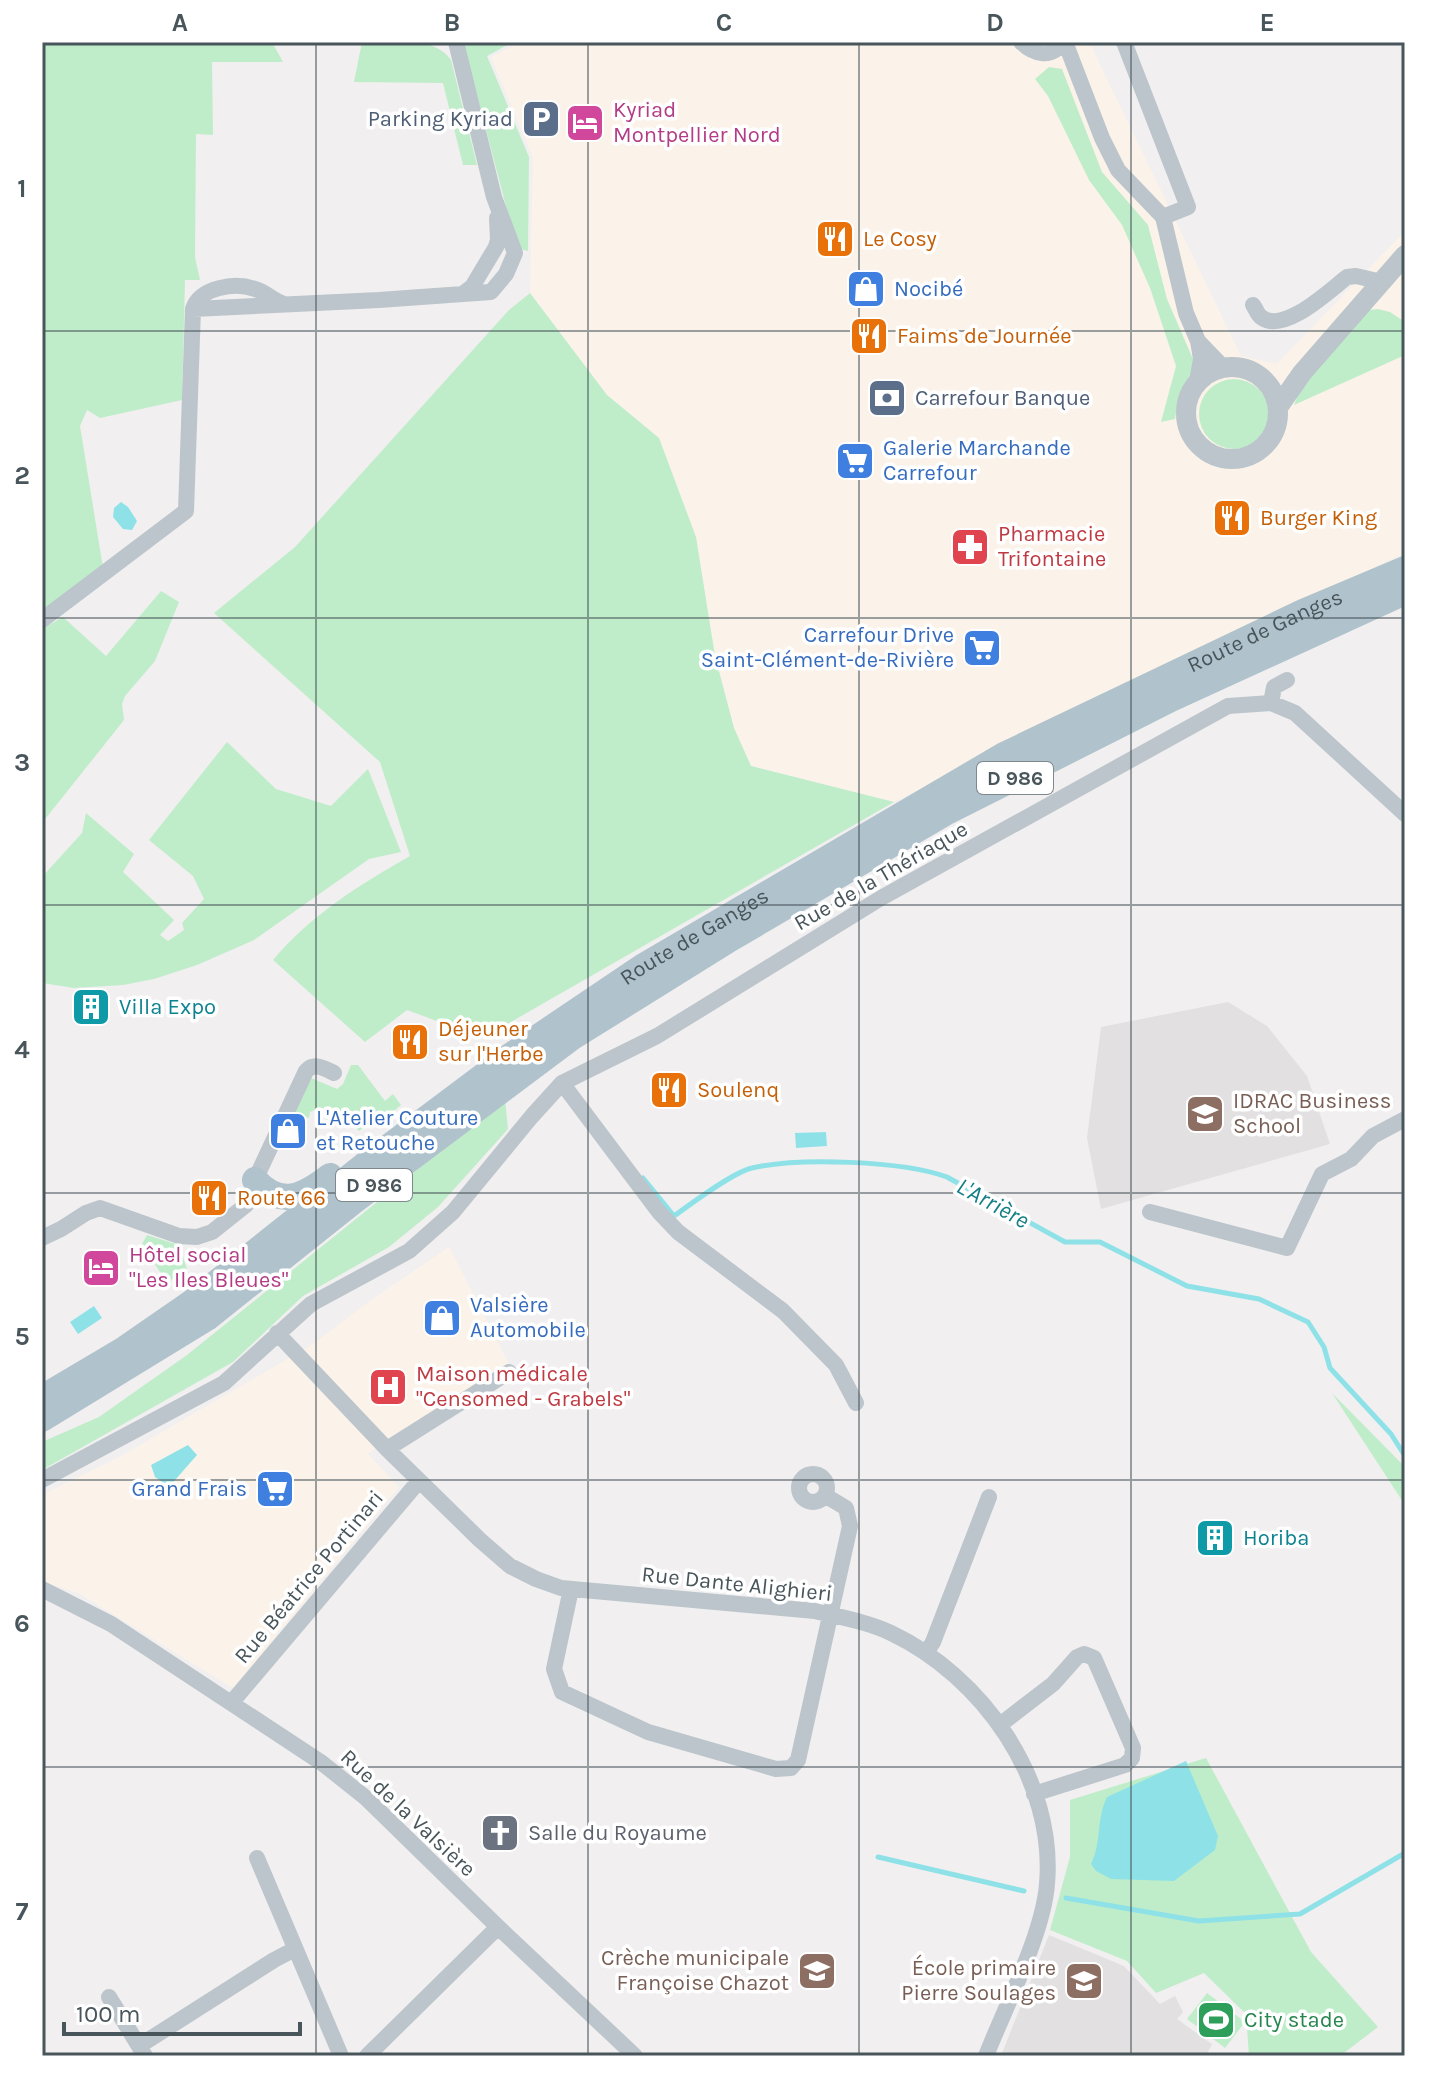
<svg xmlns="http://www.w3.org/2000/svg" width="1447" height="2098" viewBox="0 0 1447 2098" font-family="Karla,sans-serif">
<rect width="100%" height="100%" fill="#f1efef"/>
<path fill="#fbf3e9" d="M521 42H1089L1241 356 1277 364 1405 231V553L1317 594 894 802 751 766 734 728 715 656 696 537 659 438 607 395 530 293 533 158 491 57Z
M449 1247 510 1366 395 1434 368 1454 399 1487 233 1688 80 1594 42 1581V1495L121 1456 313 1344 367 1303Z"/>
<path fill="#e2e0e0" d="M1228 1002 1267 1026 1307 1076 1330 1144 1101 1209 1087 1138 1101 1027Z
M1049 1935 1124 1966 1160 2004 1175 1996 1183 2012 1177 2019 1212 2044 1206 2056H1001Z"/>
<path fill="#bfedca" d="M42 42H272L283 62H212L213 135 196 134 195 257 200 280H185L182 400 100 418 87 410 80 426 103 568 42 613Z
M362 42C390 42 434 35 451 60L477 165H463L443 83 354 82Z
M463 42H513L487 56 529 157 528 251 517 248Z
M1049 67 1062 69 1102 172 1148 225 1167 299 1196 366 1179 395 1175 419 1161 422 1176 366 1150 288 1122 225 1089 180 1048 96 1035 79Z
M530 293 607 395 659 438 696 537 715 656 734 728 751 766 894 802 483 1038 407 1010 365 1042 273 960C311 915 359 885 410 856L380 762 214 613 295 547 509 310Z
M1378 309 1390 312 1405 322V355L1294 405 1301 387 1368 310Z
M1199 414a35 35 0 1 1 70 0a35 35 0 1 1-70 0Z
M161 591 179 602 155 661 125 696 122 704 124 720 42 823V629L63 617 106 656Z
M227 742 276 789 331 806 368 769 401 852 369 859 254 940 197 965 154 979 123 985 74 988 42 983V877L82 833 86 813 134 854 123 872 174 920 160 935 168 941 184 930 182 923 204 899 193 876 149 840Z
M351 1065H358L385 1101 393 1094 401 1105 383 1120 378 1115 359 1131C346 1116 331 1101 310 1112L309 1118 293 1112 311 1078 337 1089 343 1084Z
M505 1099 508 1129 438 1207 389 1247 303 1296 233 1362 42 1470V1442L99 1417 187 1355Z
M147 1235 179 1245 187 1269 167 1283 142 1244Z
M1332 1393 1405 1467V1505Z
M1206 1758 1311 1952 1378 2027 1340 2056H1249L1246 2014 1204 1973 1156 1993 1127 1961 1050 1930 1070 1857V1800Z
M1207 1993 1245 2022 1225 2048 1187 2019Z"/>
<path fill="#8ee2e7" d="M121 502 128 507 137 521 132 530 123 529 113 517 114 508Z
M826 1132 827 1146 796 1148 795 1133Z
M94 1306 102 1318 78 1334 70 1322Z
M188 1445 197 1455 169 1487 155 1477 151 1465Z
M1186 1761 1218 1836 1215 1850 1174 1881 1111 1879 1096 1871 1091 1864C1102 1842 1096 1819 1107 1797Z"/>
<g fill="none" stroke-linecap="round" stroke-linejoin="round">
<path stroke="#8ee2e7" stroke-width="5" d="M643 1178 674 1216C691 1204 733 1172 752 1168 799 1157 903 1161 947 1177L1065 1242H1100L1187 1286 1259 1299 1308 1322 1324 1347 1330 1368 1391 1434 1405 1456
M878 1857 1024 1891
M1066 1898 1199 1921 1300 1914 1405 1853"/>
<path stroke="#bbc5cb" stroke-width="16" d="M1021 42C1034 55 1052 59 1063 42
M1124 42 1188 207 1163 217
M1063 43 1067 47 1102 138 1118 170 1163 217 1186 313 1198 341 1201 359 1197 382
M464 293 472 287 496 247 498 240 497 218
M1253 305C1256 309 1257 314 1261 317 1283 335 1329 291 1347 277L1356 276 1382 282
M193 309 379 300 491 292 506 274 515 253 494 197 456 42
M1199 342 1223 367
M42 620 186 511 193 309C200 287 235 282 255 289 266 292 273 301 284 304
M1271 703 1274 687 1287 680
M562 1083 659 1212 678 1232 783 1311 836 1365 856 1403
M1150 1212 1287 1248 1322 1174 1351 1159 1373 1136 1405 1119
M42 1238 61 1229 86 1213 100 1208 179 1236 197 1237 212 1232 246 1205 255 1180 306 1071C314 1062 324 1068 334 1073
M277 1333 387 1449 480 1540 510 1566 536 1579 561 1588 815 1611C840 1617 868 1622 891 1633 982 1676 1056 1780 1047 1884 1043 1935 1005 2007 986 2056
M387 1449 509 1372
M799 1488a14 14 0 1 1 28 0a14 14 0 1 1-28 0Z
M42 1480 224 1383 311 1304 409 1251 453 1212 532 1116 562 1083 657 1036 881 898 1228 706 1271 703 1295 713 1405 814
M42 1589 111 1624 322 1763 366 1798 498 1927 635 2056
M571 1589 554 1669 562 1692 648 1732 776 1769 791 1768 798 1760 850 1526 846 1508 826 1496
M926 1653 933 1642 989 1497
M232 1702 419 1481
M1001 1724 1053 1684 1077 1657 1084 1654 1094 1658 1133 1748 1132 1758 1125 1765 1034 1794
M257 1858 341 2056
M109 1997 145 2056
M139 2046 274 1960 295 1949
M367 2056 498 1927"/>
<path stroke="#bbc5cb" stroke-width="20" d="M1186 413a46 46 0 1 1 92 0a46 46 0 1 1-92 0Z
M1279 406 1302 373 1405 255"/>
<g stroke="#b0c2cc" stroke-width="26">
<path d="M255 1180C281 1209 304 1196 330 1176"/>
<path id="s1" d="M42 1398 123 1350 191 1303 366 1164 510 1056 642 967 1004 755 1303 612 1405 569"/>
<path d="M42 1419 207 1318 355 1200 571 1038 730 939 945 813 1171 699 1405 592"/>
</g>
</g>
<path fill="none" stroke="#48555b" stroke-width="2" stroke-opacity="0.55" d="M316 42V2056M588 42V2056M859 42V2056M1131 42V2056M42 331H1405M42 618H1405M42 905H1405M42 1193H1405M42 1480H1405M42 1767H1405"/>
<defs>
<g id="parking-square" transform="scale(2)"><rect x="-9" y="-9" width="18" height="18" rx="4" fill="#5c6f8a" stroke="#fff"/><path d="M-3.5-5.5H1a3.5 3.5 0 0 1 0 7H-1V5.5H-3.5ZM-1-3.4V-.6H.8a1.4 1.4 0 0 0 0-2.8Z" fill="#fff"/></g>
<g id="hotel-square" transform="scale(2)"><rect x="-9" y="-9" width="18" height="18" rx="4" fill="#d1479c" stroke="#fff"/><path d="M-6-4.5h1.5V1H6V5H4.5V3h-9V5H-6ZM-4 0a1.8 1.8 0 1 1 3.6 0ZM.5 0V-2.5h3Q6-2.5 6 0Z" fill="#fff"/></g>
<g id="restaurant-square" transform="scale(2)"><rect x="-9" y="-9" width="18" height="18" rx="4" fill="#e8710a" stroke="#fff"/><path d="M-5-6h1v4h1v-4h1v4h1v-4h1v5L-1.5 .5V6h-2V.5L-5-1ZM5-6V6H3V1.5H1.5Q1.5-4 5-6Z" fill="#fff"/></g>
<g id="shop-square" transform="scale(2)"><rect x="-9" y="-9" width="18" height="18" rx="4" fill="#3f7fe0" stroke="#fff"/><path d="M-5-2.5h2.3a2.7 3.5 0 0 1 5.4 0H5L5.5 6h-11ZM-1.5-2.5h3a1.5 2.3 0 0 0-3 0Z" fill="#fff"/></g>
<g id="bank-square" transform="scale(2)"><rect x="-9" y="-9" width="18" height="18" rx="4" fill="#5c6f8a" stroke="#fff"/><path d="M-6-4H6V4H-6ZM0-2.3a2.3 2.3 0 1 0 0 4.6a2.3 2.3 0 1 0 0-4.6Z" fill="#fff"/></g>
<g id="supermarket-square" transform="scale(2)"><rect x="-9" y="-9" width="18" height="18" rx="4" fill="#3f7fe0" stroke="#fff"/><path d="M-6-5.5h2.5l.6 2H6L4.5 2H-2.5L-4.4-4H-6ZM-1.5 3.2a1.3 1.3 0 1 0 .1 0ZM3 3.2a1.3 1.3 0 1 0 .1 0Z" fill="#fff"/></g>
<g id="pharmacy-square" transform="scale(2)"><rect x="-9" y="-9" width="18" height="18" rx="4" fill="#e0444e" stroke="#fff"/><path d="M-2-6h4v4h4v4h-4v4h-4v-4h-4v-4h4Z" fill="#fff"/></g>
<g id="building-square" transform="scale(2)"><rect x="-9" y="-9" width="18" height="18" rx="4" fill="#0f9aa8" stroke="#fff"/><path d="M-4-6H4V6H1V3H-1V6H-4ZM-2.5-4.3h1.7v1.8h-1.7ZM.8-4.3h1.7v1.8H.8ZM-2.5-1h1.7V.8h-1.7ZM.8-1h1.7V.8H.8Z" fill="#fff"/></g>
<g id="university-square" transform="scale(2)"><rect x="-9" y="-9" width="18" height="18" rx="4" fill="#8d6e63" stroke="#fff"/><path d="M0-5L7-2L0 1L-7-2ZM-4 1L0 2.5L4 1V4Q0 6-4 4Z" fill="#fff"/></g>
<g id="hospital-square" transform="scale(2)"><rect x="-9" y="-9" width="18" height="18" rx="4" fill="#e0444e" stroke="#fff"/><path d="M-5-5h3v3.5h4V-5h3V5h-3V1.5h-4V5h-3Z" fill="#fff"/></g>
<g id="church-square" transform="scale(2)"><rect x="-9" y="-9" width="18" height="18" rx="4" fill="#6b7280" stroke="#fff"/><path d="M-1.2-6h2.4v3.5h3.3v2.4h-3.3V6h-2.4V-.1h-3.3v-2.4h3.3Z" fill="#fff"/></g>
<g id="school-square" transform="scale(2)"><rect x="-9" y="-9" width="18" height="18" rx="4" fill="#8d6e63" stroke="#fff"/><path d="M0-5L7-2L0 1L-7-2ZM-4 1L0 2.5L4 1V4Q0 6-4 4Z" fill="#fff"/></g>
<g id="stadium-square" transform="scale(2)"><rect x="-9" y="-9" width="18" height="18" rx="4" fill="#2e9e5b" stroke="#fff"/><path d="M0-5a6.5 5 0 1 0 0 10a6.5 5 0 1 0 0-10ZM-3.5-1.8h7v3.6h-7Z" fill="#fff"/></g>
</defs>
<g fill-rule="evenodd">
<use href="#parking-square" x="541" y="119"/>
<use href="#hotel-square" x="585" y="123"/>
<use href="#restaurant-square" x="835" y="239"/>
<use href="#shop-square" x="866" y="289"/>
<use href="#restaurant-square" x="869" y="336"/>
<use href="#bank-square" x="887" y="398"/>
<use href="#supermarket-square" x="855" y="461"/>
<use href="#restaurant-square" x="1232" y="518"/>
<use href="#pharmacy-square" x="970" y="547"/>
<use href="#supermarket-square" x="982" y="648"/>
<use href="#building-square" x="91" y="1007"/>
<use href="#restaurant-square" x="410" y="1042"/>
<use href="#restaurant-square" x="669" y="1090"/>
<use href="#university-square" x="1205" y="1114"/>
<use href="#shop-square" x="288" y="1131"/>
<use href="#restaurant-square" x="209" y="1198"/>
<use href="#hotel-square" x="101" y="1268"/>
<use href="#shop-square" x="442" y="1318"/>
<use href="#hospital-square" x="388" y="1387"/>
<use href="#supermarket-square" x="275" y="1489"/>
<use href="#building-square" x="1215" y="1538"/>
<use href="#church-square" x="500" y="1833"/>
<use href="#school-square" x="817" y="1971"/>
<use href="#school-square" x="1084" y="1981"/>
<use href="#stadium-square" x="1216" y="2020"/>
</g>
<g text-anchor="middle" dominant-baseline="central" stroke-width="7" stroke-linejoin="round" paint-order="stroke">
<g fill="#fff" stroke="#7f888c" stroke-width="2">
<rect x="977" y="762" width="76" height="32" rx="6"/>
<rect x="336" y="1169" width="76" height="32" rx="6"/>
</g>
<g font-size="20" font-weight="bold" fill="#48555b">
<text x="1015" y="778">D 986</text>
<text x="374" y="1185">D 986</text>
</g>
<g font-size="22" fill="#b23c85" stroke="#fff" text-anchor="start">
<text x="613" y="110">Kyriad<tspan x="613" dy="25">Montpellier Nord</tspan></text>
<text x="129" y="1255">Hôtel social<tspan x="129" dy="25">"Les Iles Bleues"</tspan></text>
</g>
<g font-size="22" fill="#4e5e75" stroke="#fff" text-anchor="end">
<text x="513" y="119">Parking Kyriad</text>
<text x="915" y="398" text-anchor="start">Carrefour Banque</text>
</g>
<g font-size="22" fill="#c56008" stroke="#fff" text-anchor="start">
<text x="863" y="239">Le Cosy</text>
<text x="897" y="336">Faims de Journée</text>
<text x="1260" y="518">Burger King</text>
<text x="438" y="1029">Déjeuner<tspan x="438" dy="25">sur l'Herbe</tspan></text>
<text x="697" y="1090">Soulenq</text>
<text x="237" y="1198">Route 66</text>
</g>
<g font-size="22" fill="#366cbe" stroke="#fff" text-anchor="start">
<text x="894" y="289">Nocibé</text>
<text x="883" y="448">Galerie Marchande<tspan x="883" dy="25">Carrefour</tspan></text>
<text x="954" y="635" text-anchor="end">Carrefour Drive<tspan x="954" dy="25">Saint-Clément-de-Rivière</tspan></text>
<text x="316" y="1118">L'Atelier Couture<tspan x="316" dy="25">et Retouche</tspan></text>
<text x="470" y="1305">Valsière<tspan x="470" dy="25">Automobile</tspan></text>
<text x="247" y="1489" text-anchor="end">Grand Frais</text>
</g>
<g font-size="22" fill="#be3a42" stroke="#fff" text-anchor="start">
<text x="998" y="534">Pharmacie<tspan x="998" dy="25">Trifontaine</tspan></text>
<text x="416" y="1374">Maison médicale<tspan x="416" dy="25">"Censomed - Grabels"</tspan></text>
</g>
<g font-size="22" fill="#48555b" stroke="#fff">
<text stroke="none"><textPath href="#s1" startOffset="1448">Route de Ganges</textPath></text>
<text transform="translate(881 876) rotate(-30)">Rue de la Thériaque</text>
<text stroke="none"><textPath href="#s1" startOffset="800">Route de Ganges</textPath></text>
<text transform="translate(309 1577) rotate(-50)">Rue Béatrice Portinari</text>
<text transform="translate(737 1584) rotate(6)">Rue Dante Alighieri</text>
<text transform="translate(408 1813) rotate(43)">Rue de la Valsière</text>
</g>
<g font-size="22" fill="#0d838f" stroke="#fff" text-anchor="start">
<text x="119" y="1007">Villa Expo</text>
<text x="1243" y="1538">Horiba</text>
</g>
<g font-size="22" fill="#785e54" stroke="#fff" text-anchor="end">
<text x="1233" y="1101" text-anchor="start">IDRAC Business<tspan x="1233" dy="25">School</tspan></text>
<text x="789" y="1958">Crèche municipale<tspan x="789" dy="25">Françoise Chazot</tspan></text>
<text x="1056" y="1968">École primaire<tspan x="1056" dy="25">Pierre Soulages</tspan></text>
</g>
<g font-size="22" fill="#5b616d" stroke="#fff" text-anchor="start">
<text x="528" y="1833">Salle du Royaume</text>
</g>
<g font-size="22" fill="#27864d" stroke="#fff" text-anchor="start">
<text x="1244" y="2020">City stade</text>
</g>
<g font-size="24" font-style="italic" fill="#137f85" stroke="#fff">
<text transform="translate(993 1203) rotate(29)">L'Arrière</text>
</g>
</g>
<rect width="1447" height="2098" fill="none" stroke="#ffffff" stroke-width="88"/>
<path d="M64 2022v12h236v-12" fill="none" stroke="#48555b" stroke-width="4"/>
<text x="76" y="2022" font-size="24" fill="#48555b" stroke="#ffffff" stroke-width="6" paint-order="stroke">100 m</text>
<rect x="44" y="44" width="1359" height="2010" fill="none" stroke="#48555b" stroke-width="3"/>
<g font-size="26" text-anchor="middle" font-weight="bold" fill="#48555b">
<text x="180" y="31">A</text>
<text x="452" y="31">B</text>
<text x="724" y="31">C</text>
<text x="995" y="31">D</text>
<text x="1267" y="31">E</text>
<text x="22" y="197">1</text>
<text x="22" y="484">2</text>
<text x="22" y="771">3</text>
<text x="22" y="1058">4</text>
<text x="22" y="1345">5</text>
<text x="22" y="1632">6</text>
<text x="22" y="1920">7</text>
</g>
</svg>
